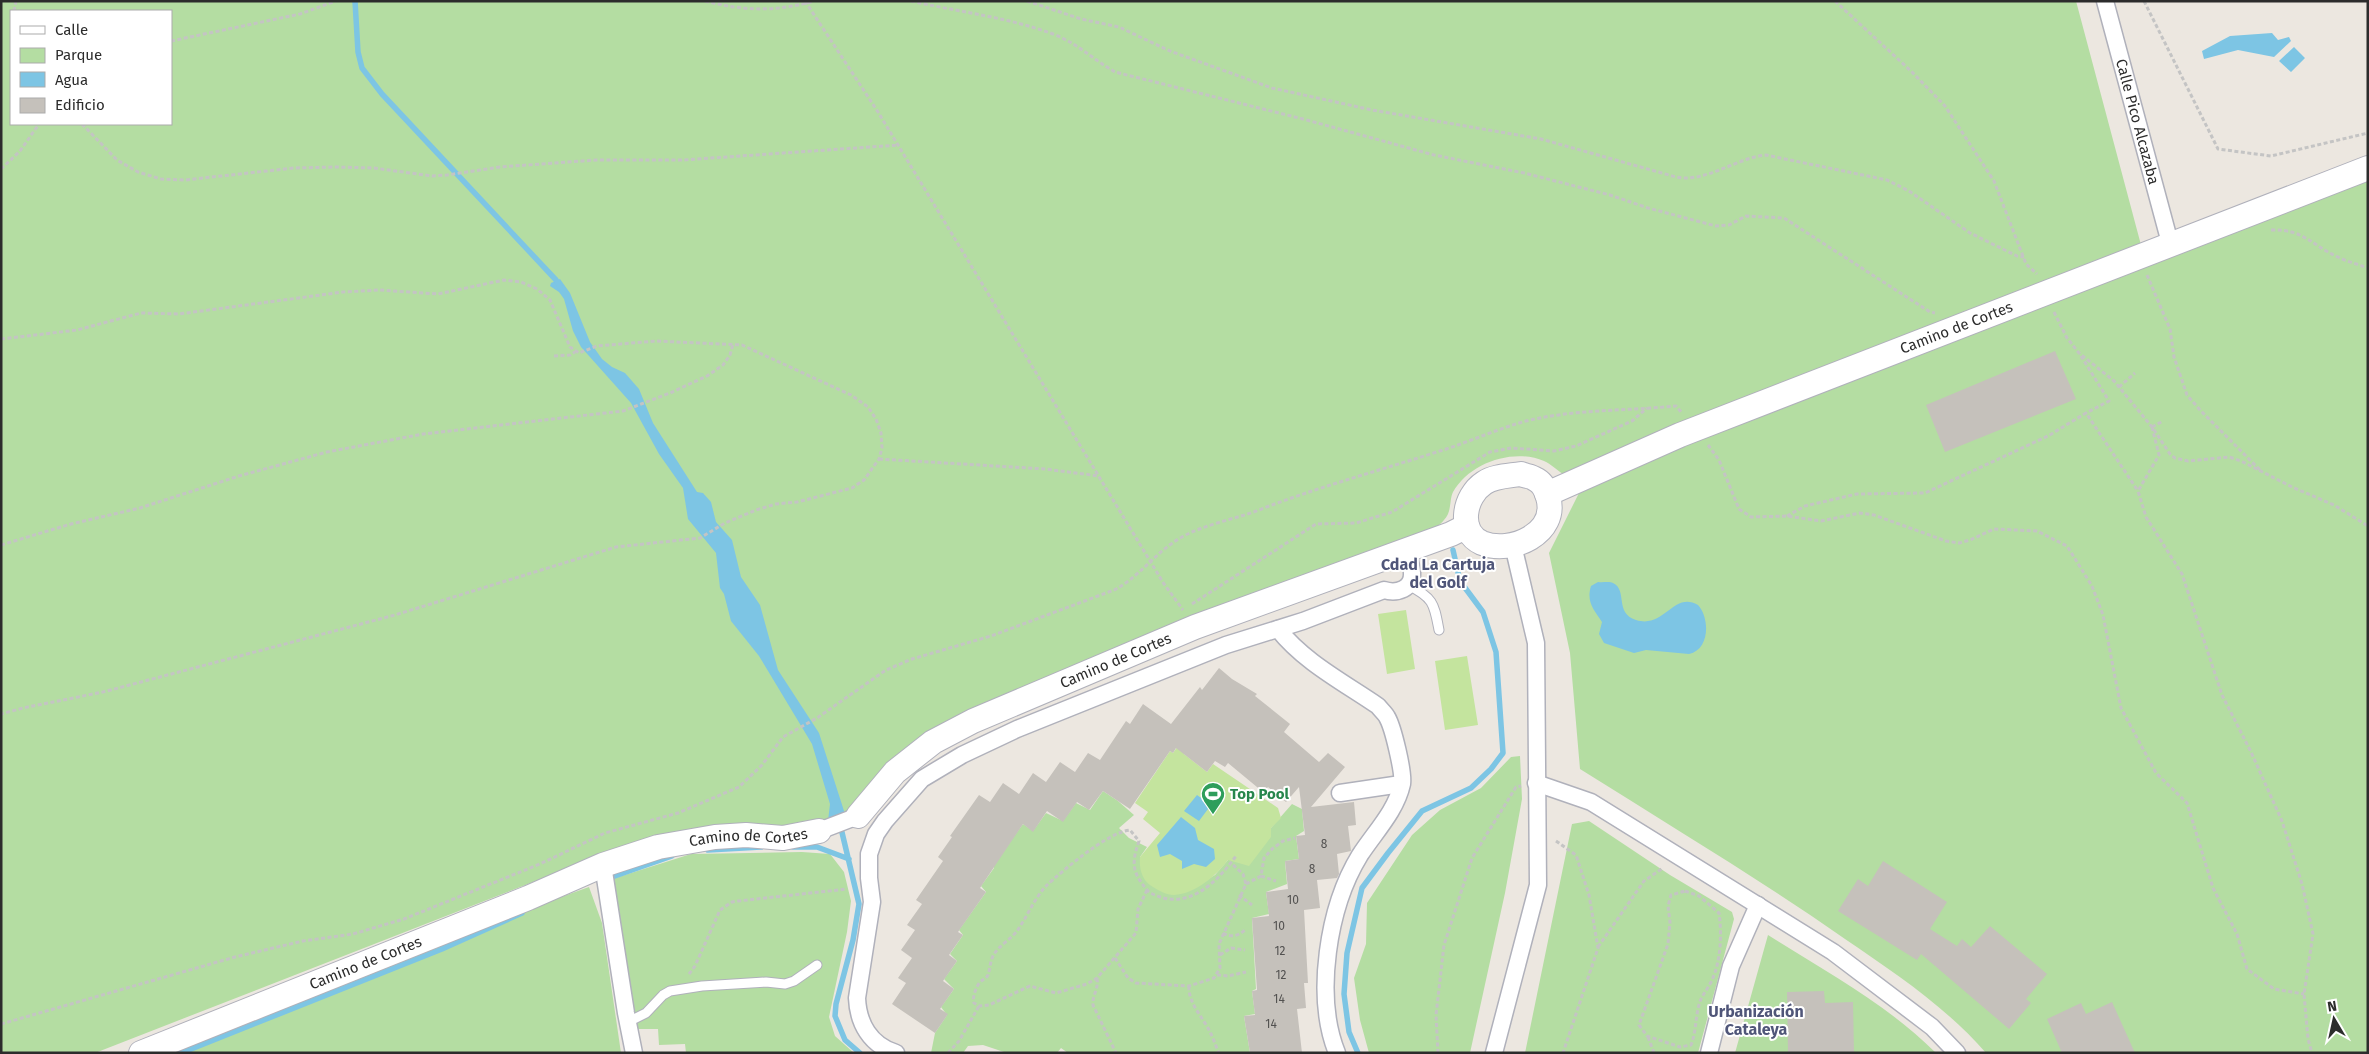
<svg xmlns="http://www.w3.org/2000/svg" width="2369" height="1054" viewBox="0 0 2369 1054" font-family="'Fira Sans',sans-serif">
<rect width="100%" height="100%" fill="#ece7e0"/>
<path fill="#b4dda2" fill-rule="evenodd" d="M1 1H2076L2141 245 1563 474C1557 470 1551 464 1544 461 1514 448 1470 462 1453 492 1450 498 1451 507 1448 514 1446 519 1440 524 1436 528L937 729 845 814 828 821 633 843 95 1053H1ZM11 11H171V124H11Z
M2368 181V1053H1986C1946 1007 1895 973 1845 939 1759 879 1669 825 1580 769L1570 653 1549 553 1581 489 1723 430Z
M1520 756 1522 799 1505 893 1470 1053H1369L1360 1020 1354 978 1366 944 1367 903 1412 835 1440 810 1481 788 1511 757Z
M1103 791 1118 801 1134 815 1119 828 1129 838 1147 847 1140 857 1187 891 1215 875 1228 860 1270 829 1292 804 1302 809 1304 831 1296 836 1299 859 1285 861 1287 884 1266 892 1269 914 1252 918 1256 989 1252 991 1255 1014 1244 1016 1250 1053H1068L1061 1048 1057 1053H1007L983 1045 968 1046 963 1053H931L935 1033 947 1015 941 1007 954 989 944 979 957 961 950 954 963 935 959 930 986 892 981 886 994 868 993 865 1023 824 1033 831 1046 813 1063 821 1076 803 1090 810Z
M1589 821 1670 875 1732 912 1734 919 1698 1053H1525L1572 824Z
M802 852 830 854 844 872 851 901 847 932 829 1017 835 1036 854 1053H686L685 1044 659 1045 658 1029H637L609 880 691 854Z
M589 887 602 923 621 1053H169L494 921Z
M1768 935C1826 972 1887 1004 1936 1053H1735Z"/>
<path fill="#c4e49e" d="M1406 610 1415 669 1387 674 1378 614Z
M1467 656 1478 725 1445 730 1435 661Z
M1184 737V754L1207 772 1213 764 1278 808 1281 818 1271 828V837L1249 866 1228 860C1217 875 1195 894 1174 895 1166 895 1160 891 1153 887 1142 881 1139 869 1140 857L1160 833 1143 819 1148 812 1135 803 1170 751 1173 753Z"/>
<path fill="#7dc5e4" d="M2272 33 2278 40 2289 37 2291 41 2274 57 2238 50 2204 59 2202 51 2230 36Z
M2294 47 2305 58 2291 72 2279 61Z
M560 279 570 293 590 342 602 359 612 367 625 373 639 389 653 423 697 492 703 493 711 502 716 522 732 540 741 577 760 605 778 670 819 733 845 814 828 821 830 804 812 744 759 656 731 621 724 594 720 588 716 553 688 519 683 488 659 454 631 403 581 347 573 331 564 299 559 292 550 286 551 283Z
M1598 582C1603 583 1609 581 1613 583 1628 590 1614 613 1636 620 1665 629 1673 591 1698 605 1710 618 1710 650 1689 654L1646 650 1634 653 1604 643 1599 634 1602 622C1594 610 1586 602 1591 586Z
M1197 795 1211 805 1199 821 1184 811Z
M1181 817 1195 828 1198 840 1214 849 1215 859 1206 867 1194 864 1182 869V861L1170 854 1160 857 1157 845Z"/>
<g fill="none" stroke-linecap="round" stroke-linejoin="round">
<path stroke="#7dc5e4" stroke-width="5.5" d="M355 1 358 52 362 68 382 94 556 280 560 287
M840 824 859 904 853 940 836 1004 835 1016 845 1040 860 1053
M793 847H817L849 859
M708 850 761 847
M612 877 672 856
M181 1053 442 949 522 913
M1358 1053 1349 1032 1344 994 1347 953 1362 888 1388 853 1422 811 1471 788 1491 769 1503 753 1496 652 1483 612 1460 581 1453 550"/>
</g>
<path fill="#c5c1bb" d="M2055 351 2076 399 1945 452 1926 405Z
M1219 668 1232 679 1257 694 1255 696 1290 724 1284 732 1319 762 1328 753 1345 767 1311 807 1354 802 1356 825 1348 826 1351 851 1337 854 1339 874 1337 878 1317 880 1320 908 1304 910 1308 983H1304L1306 1008 1297 1009 1302 1053H1250L1244 1016 1255 1015 1252 991 1257 990 1252 918 1269 916 1266 892 1288 889 1285 861 1299 859 1296 836 1305 835 1299 787 1286 802 1268 787 1263 792 1228 763 1225 767 1215 761 1207 772 1176 748 1173 753 1170 751 1130 809 1103 791 1089 810 1077 802 1063 822 1047 811 1033 832 1023 824 980 888 986 892 958 932 963 935 949 955 957 961 943 981 954 989 940 1009 948 1014 935 1033 892 1004 906 983 898 978 912 958 901 950 915 930 907 925 922 904 916 900 943 861 938 857 952 837 950 836 979 795 990 802 1003 783 1019 794 1033 773 1046 782 1060 762 1075 772 1088 753 1100 760 1126 721 1130 724 1143 704 1171 724 1200 687 1202 690Z
M1883 861 1947 902 1930 929 1957 946 1962 939 1971 947 1990 926 2047 974 2026 999 2031 1003 2009 1029 1921 954 1917 960 1838 911 1858 879 1868 886Z
M1824 991 1825 1003 1853 1002 1854 1053H1788L1787 992Z
M2112 1002 2135 1053H2062L2047 1019 2081 1003 2086 1014Z"/>
<g fill="none" stroke-linecap="round" stroke-linejoin="round">
<g stroke="#b0b1bb" stroke-width="11">
<path id="lane" d="M1408 585C1434 598 1434 604 1439 630
M628 1022 646 1013 663 995 670 991 702 986 766 982 785 984 794 981 817 965"/>
</g>
<g stroke="#b0b1bb" stroke-width="19">
<g id="street">
<path id="s1" d="M2105 1 2170 243"/>
<path d="M1278 629C1304 662 1343 682 1378 706 1381 710 1385 713 1387 717 1393 727 1404 773 1402 784 1396 811 1375 832 1360 855 1328 907 1314 996 1337 1053"/>
<path d="M1536 783 1591 802 1833 952 1932 1027 1957 1053"/>
<path d="M1340 793 1401 784"/>
<path d="M819 831 858 816"/>
<path d="M603 865 626 1013 634 1053"/>
<path d="M896 1053C870 1045 858 1023 857 998L872 902 869 878V854L876 834 885 821 922 779 962 755 1017 729 1226 645 1303 621 1384 590C1397 594 1413 589 1412 573 1412 565 1408 557 1406 550"/>
<path d="M1494 1053 1538 885 1536 643 1513 545"/>
<path d="M1709 1053 1731 966 1758 905"/>
</g>
</g>
<g stroke="#b0b1bb" stroke-width="26">
<g id="secondary">
<path d="M1521 474C1525 476 1531 476 1535 479 1542 482 1546 490 1548 497 1559 533 1511 555 1482 543 1457 532 1464 496 1484 483 1494 476 1509 476 1521 474Z"/>
<path id="s2" d="M1547 494 1680 435 2368 168"/>
<path id="s3" d="M858 816 895 772 933 742 973 721 1195 627 1451 534 1467 526"/>
<path id="s4" d="M141 1053 528 898 603 865 658 847 715 837 746 835 783 838 819 831"/>
</g>
</g>
<path stroke="#c4c4c4" stroke-width="3" stroke-dasharray="4 2.5" stroke-linecap="butt" d="M705 1C743 11 776 12 814 1
M805 1 878 112 1164 584 1183 610
M911 1C959 12 1007 17 1053 34 1077 43 1094 60 1115 72L1303 119 1434 155 1524 173 1610 195 1648 208 1716 226 1729 225 1746 216 1784 218 1930 312 1935 313
M1027 1 1081 19 1119 27 1170 51 1272 88 1372 110 1541 139 1676 177C1707 183 1735 158 1766 155L1887 180 1909 191 1970 233 2017 256 2024 257
M1835 1 1912 72 1945 106 1994 181 2026 264 2037 274
M2144 1 2218 149 2271 156 2368 133
M14 11 16 1
M171 41 300 14 336 1
M82 124 117 160 138 172 161 179 185 180 294 168 336 167 374 168 432 176 447 175 500 167 596 160H683L899 145
M1 169 20 151 39 124
M2271 230C2304 229 2311 245 2338 257 2347 262 2358 264 2368 268
M2147 275 2170 329 2174 357 2187 395 2200 410 2261 471
M2054 312 2067 338 2079 353 2114 381 2152 427 2170 454 2175 458 2188 461 2229 457 2241 461 2292 487 2334 505 2368 526
M1 339 77 330 141 313 179 314 343 292 379 290 438 294 504 280 521 282 537 289 550 300 570 347 579 353 597 346 656 341 742 345 851 395 868 407 876 419 881 433 882 448 879 459 864 480 852 488 797 502 776 504 756 510 725 523 700 538 616 547 395 615 103 692 23 708 1 714
M554 356 570 355 575 352
M2081 356 2109 401 2086 413
M2119 387 2135 373
M2152 427 2159 455 2138 491 2146 517 2182 574 2222 695 2251 752 2282 821 2302 884 2313 934 2304 994 2308 1039 2312 1053
M2152 427 2163 421
M1708 445 1719 460 1739 509 1751 517 1787 516 1821 521 1860 513 1874 515 1946 541 1959 543 1970 540 1994 529 2037 531 2067 546 2092 586 2103 615 2121 708 2156 773 2187 803 2213 888 2237 934 2247 969 2274 989 2304 994
M879 459 1045 469 1099 476
M1787 516 1805 506 1857 494 1925 493 2048 436 2086 413 2138 491
M1 545 71 524 140 508 239 476 327 452 423 434 623 411 670 393 707 376 723 365 730 355 733 344
M1192 604 1316 524 1356 523 1392 512 1490 452 1511 448 1554 451 1576 446 1632 421 1647 408
M1556 841 1576 855 1589 895 1598 948 1563 1053
M1261 876 1276 881
M1246 884 1261 876 1264 858 1272 849 1283 841 1295 838
M1147 890 1138 909 1136 933 1097 978 1087 984 1056 993 1030 986 989 1005 979 1006 974 1003C972 998 976 987 980 982 983 979 986 979 988 975 990 969 990 962 993 956 998 946 1010 940 1017 931 1027 917 1034 899 1046 886 1062 871 1108 832 1130 830L1139 841C1131 864 1132 873 1149 892 1185 913 1215 885 1236 856
M1685 891 1699 896 1719 913C1722 935 1721 962 1711 982 1708 988 1704 993 1701 999 1695 1013 1697 1030 1691 1045L1680 1047 1647 1036 1639 1025 1668 944 1670 922 1668 906 1671 895Z
M1239 895 1252 905
M1223 933C1231 938 1238 936 1245 930
M1598 947 1644 881 1663 868
M1220 955 1231 948 1245 950
M1115 958 1128 978 1136 983 1189 986 1214 978 1220 968 1219 944 1246 884 1243 874 1231 863
M689 974 695 966 720 910 732 902 738 901 847 889
M1217 975 1228 976 1246 972
M1097 978C1099 989 1092 995 1093 1005L1116 1053
M1189 986C1188 1004 1204 1018 1211 1034 1214 1040 1216 1047 1219 1053
M1 1024 235 957 303 941 353 934 404 919 540 864 605 833 678 813 739 787 762 765 783 737 817 718 886 670 912 659 991 636 1114 590C1140 577 1156 551 1182 537 1207 523 1238 519 1264 508 1322 486 1381 470 1440 451 1469 442 1497 429 1526 421 1575 409 1626 411 1676 406L1682 413
M1648 1037 1654 1053
M948 1053 959 1041 979 1006
M1438 1053 1436 1015 1444 945 1472 858 1516 787 1521 786"/>
<use href="#lane" stroke="#fff" stroke-width="9"/>
<use href="#street" stroke="#fff" stroke-width="16"/>
<use href="#secondary" stroke="#fff" stroke-width="24"/>
</g>
<defs>
<g id="stadium-pin" transform="scale(1.25)"><path d="M0 17L-7.5 6A9.5 9.5 0 1 1 7.5 6Z" fill="#2e9e5b" stroke="#fff"/><path d="M0-5a6.5 5 0 1 0 0 10a6.5 5 0 1 0 0-10ZM-3.5-1.8h7v3.6h-7Z" fill="#fff"/></g>
</defs>
<g fill-rule="evenodd">
<use href="#stadium-pin" x="1213" y="794"/>
</g>
<g text-anchor="middle" dominant-baseline="central" stroke-width="4" stroke-linejoin="round" paint-order="stroke">
<g font-size="12" fill="#525150">
<text x="1324" y="844">8</text>
<text x="1312" y="869">8</text>
<text x="1293" y="900">10</text>
<text x="1279" y="926">10</text>
<text x="1280" y="951">12</text>
<text x="1281" y="975">12</text>
<text x="1279" y="999">14</text>
<text x="1271" y="1024">14</text>
</g>
<g font-size="15" fill="#2c2c2c" stroke="#fff">
<text stroke="none"><textPath href="#s1" startOffset="125">Calle Pico Alcazaba</textPath></text>
<text stroke="none"><textPath href="#s2" startOffset="442">Camino de Cortes</textPath></text>
<text stroke="none"><textPath href="#s3" startOffset="306">Camino de Cortes</textPath></text>
<text stroke="none"><textPath href="#s4" startOffset="648">Camino de Cortes</textPath></text>
<text stroke="none"><textPath href="#s4" startOffset="242">Camino de Cortes</textPath></text>
</g>
<g font-size="15" font-weight="bold" fill="#27864d" stroke="#fff" text-anchor="start">
<text x="1230" y="794">Top Pool</text>
</g>
<g font-size="16" font-weight="bold" fill="#505679" stroke="#fff">
<text x="1438" y="564">Cdad La Cartuja<tspan x="1438" dy="18">del Golf</tspan></text>
<text x="1756" y="1011">Urbanización<tspan x="1756" dy="18">Cataleya</tspan></text>
</g>
</g>
<rect width="2369" height="1054" fill="none" stroke="#2c2c2c" stroke-width="5"/>
<rect x="10" y="10" width="162" height="115" fill="#ffffff" stroke="#ababab"/>
<rect x="20" y="26" width="25" height="8" fill="#ffffff" stroke="#ababab"/>
<text x="55" y="35" font-size="15" fill="#2c2c2c">Calle</text>
<rect x="20" y="48" width="25" height="15" fill="#b4dda2" stroke="#ababab"/>
<text x="55" y="60" font-size="15" fill="#2c2c2c">Parque</text>
<rect x="20" y="72" width="25" height="15" fill="#7dc5e4" stroke="#ababab"/>
<text x="55" y="85" font-size="15" fill="#2c2c2c">Agua</text>
<rect x="20" y="98" width="25" height="15" fill="#c5c1bb" stroke="#ababab"/>
<text x="55" y="110" font-size="15" fill="#2c2c2c">Edificio</text>
<g transform="translate(2334 1019) rotate(351)" stroke="#ffffff" stroke-width="4" paint-order="stroke">
<path d="M0-4L9 19L0 12L-9 19Z" fill="#2c2c2c"/>
<text y="-8" font-size="14" font-weight="bold" text-anchor="middle" fill="#2c2c2c">N</text>
</g>
</svg>
